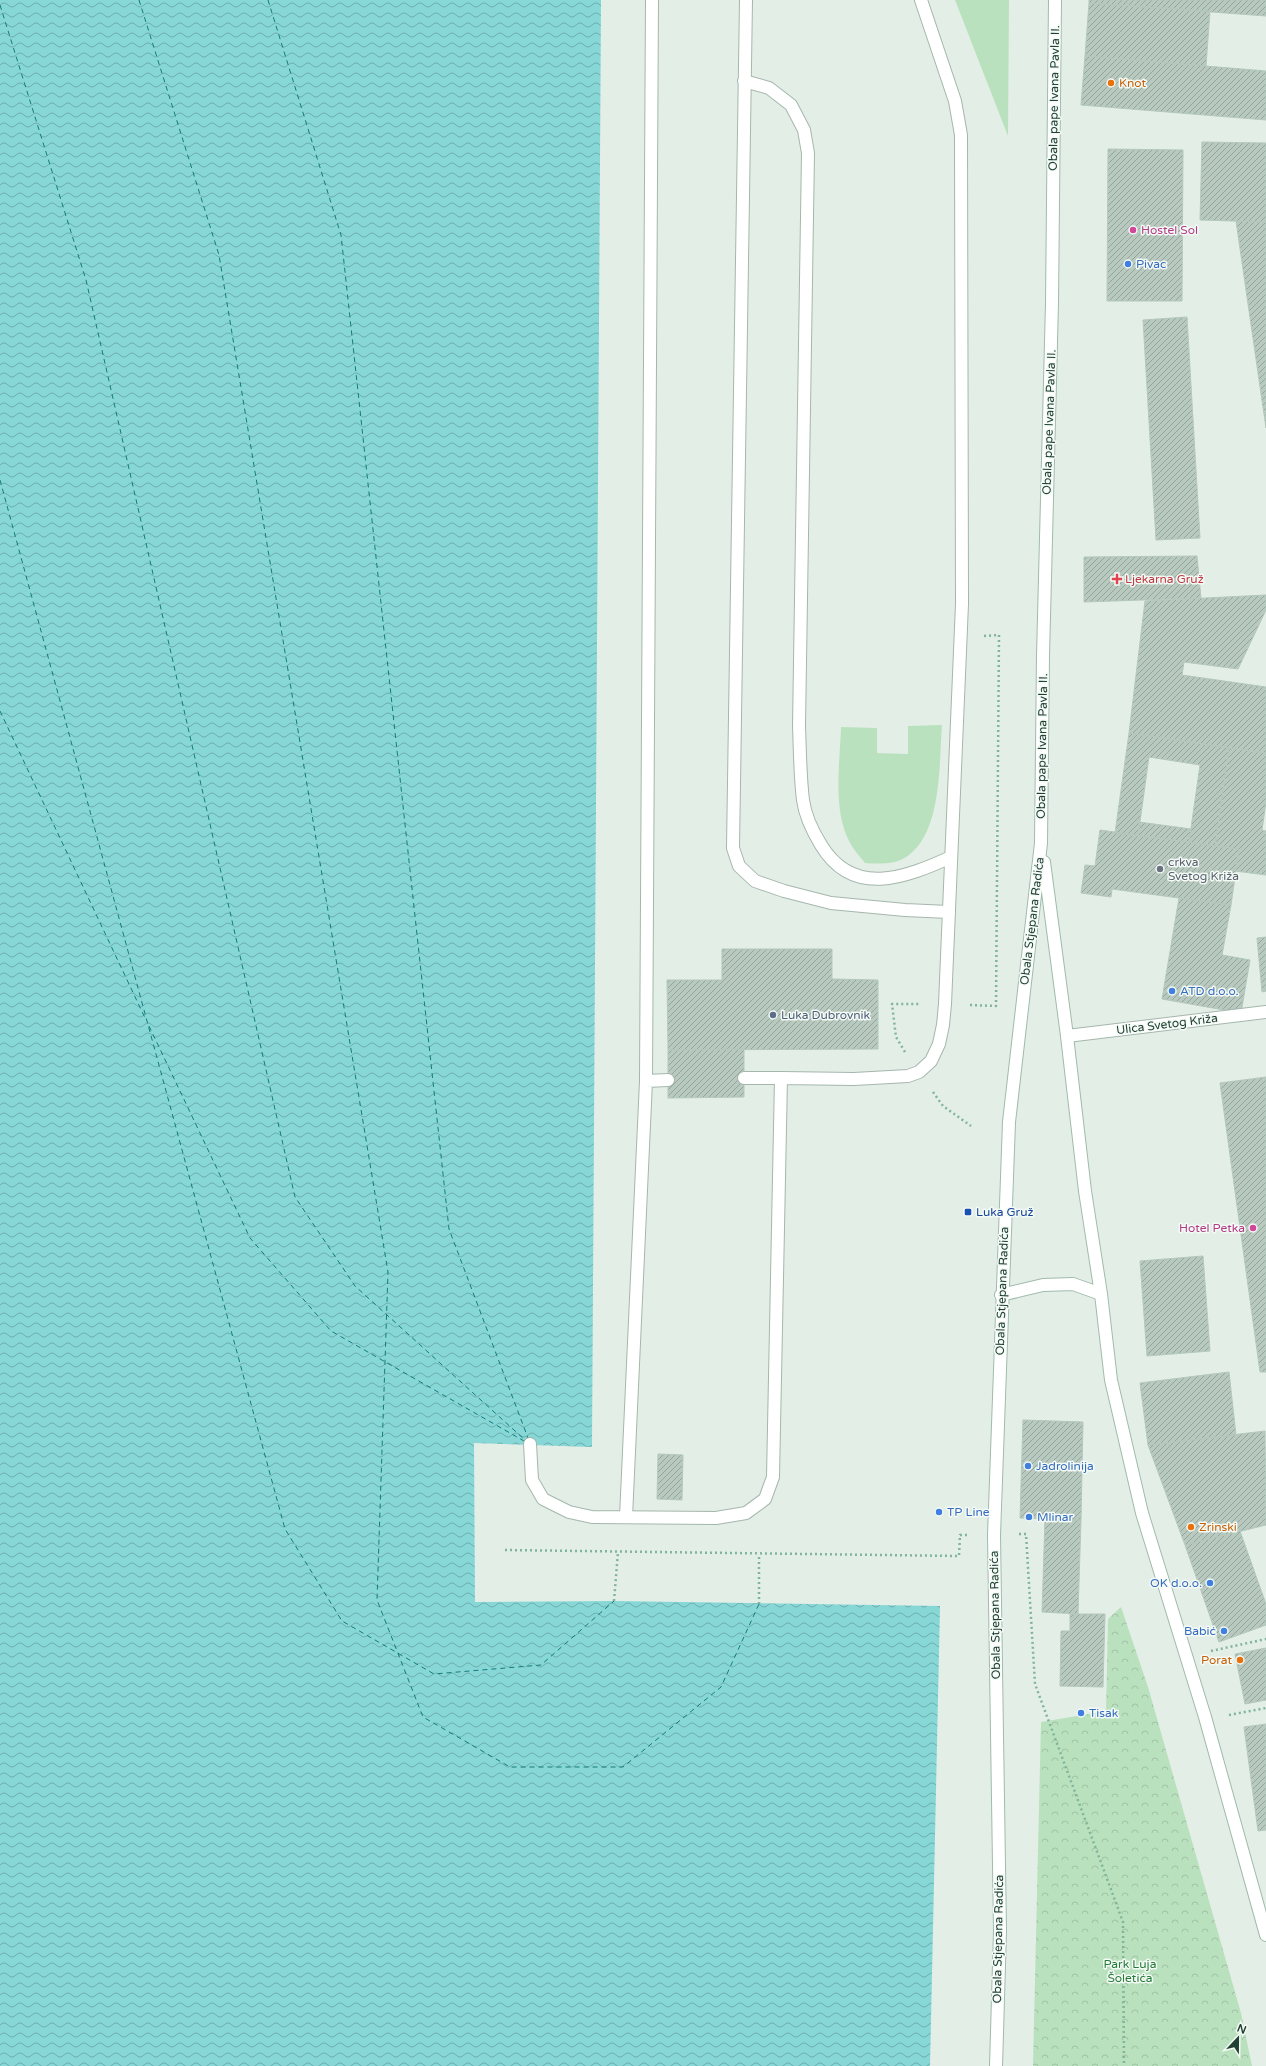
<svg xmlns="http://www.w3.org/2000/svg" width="1266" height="2066" viewBox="0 0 1266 2066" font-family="'Varela Round',sans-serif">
<defs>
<pattern id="park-crowns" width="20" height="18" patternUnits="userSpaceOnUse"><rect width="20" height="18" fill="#bae1be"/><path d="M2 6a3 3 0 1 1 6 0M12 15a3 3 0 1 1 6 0" fill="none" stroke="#a0c2a4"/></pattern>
<pattern id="water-waves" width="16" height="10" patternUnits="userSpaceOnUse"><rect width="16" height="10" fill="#86d7d6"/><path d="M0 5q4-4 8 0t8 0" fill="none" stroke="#6db0ae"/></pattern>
<pattern id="building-hatch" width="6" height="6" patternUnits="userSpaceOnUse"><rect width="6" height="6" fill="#b8c9bf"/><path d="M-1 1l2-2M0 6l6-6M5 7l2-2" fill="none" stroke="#95a59c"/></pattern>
</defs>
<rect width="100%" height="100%" fill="#e3eee7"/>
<path fill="#bae1be" d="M955 0H1009L1008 136Z
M942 725C939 763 942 830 909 855 897 865 879 864 865 863 860 857 854 850 850 843 832 809 840 764 841 727L877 728V753L908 754V726Z"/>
<path fill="url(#park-crowns)" d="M1121 1607 1148 1687 1241 2013 1252 2066H1033L1041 1722 1106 1711 1108 1619Z"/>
<path fill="url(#water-waves)" d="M0 0H601L592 1447 474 1443 475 1602 614 1601 940 1606 930 2066H0Z"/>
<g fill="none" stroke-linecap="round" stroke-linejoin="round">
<path stroke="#157c7b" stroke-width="1" stroke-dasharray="5 4" stroke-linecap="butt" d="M139 0 219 255 388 1272 377 1600 423 1717 510 1767H623L721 1687 759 1604
M268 0 341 235 449 1229 528 1438
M0 5 86 280 295 1197 355 1286 525 1440
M0 480 285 1529 342 1621 434 1674 541 1665 614 1601
M0 711 146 1020
M149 1026 250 1238 331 1331 524 1441"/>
</g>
<path fill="url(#building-hatch)" stroke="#b4c8bc" d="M1089 0H1266V16L1089 3Z
M1089 3 1210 11 1206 66 1085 56Z
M1085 56 1266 71V120L1081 105Z
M1202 142 1266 143V222L1200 220Z
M1108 149 1183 150 1182 301H1107Z
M1236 221 1266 222V428Z
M1187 317 1200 538 1156 540 1143 320Z
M1197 556 1201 598 1084 602V557Z
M1266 595V610L1238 669 1184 662 1182 675 1266 687V753L1129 733 1145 601Z
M1129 733 1229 748 1215 846 1189 842 1200 765 1149 757 1138 836 1115 833Z
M1229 748 1266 753V802L1262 830 1266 831V875L1235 871 1239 849 1215 846Z
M1139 822 1191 829 1189 842 1138 836Z
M1100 830 1239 849 1231 905 1112 889 1111 897 1081 893 1085 865 1095 866Z
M1179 898 1231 905 1222 955 1250 960 1241 1013 1162 999Z
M1266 937V991L1262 992 1257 938Z
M722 949H832V979L878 980V1049L668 1050 667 980H722Z
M744 1049V1097L668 1098V1050Z
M1266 1077V1372H1260L1220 1083Z
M1203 1256 1210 1351 1147 1356 1140 1261Z
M1229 1372 1236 1435 1148 1445 1140 1383Z
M1023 1420 1083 1422 1081 1520 1020 1518Z
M1265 1431 1266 1525 1185 1545 1148 1445Z
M658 1454 683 1455 682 1500 657 1499Z
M1045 1519 1081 1520 1078 1614 1042 1612Z
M1240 1531 1266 1604V1625L1219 1642 1185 1545Z
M1070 1614H1105L1103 1687 1060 1686 1061 1631H1070Z
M1266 1648V1700L1245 1704 1235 1654Z
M1266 1724V1830L1258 1831 1244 1727Z"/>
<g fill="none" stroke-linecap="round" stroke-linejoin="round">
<g stroke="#a5b7ad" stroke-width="14">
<path id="lane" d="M746 0 733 848 739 866 755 881 784 891 831 903 905 910 949 912
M744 81 769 88 791 105 804 130 808 153 799 726C800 751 800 776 803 800 805 815 813 832 821 845 853 898 905 878 951 857
M1067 1036 1266 1012
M744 1078H781
M646 1081 668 1080
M626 1517 646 1081 652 0"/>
</g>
<g stroke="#a5b7ad" stroke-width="14">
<path id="street" d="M530 1444 532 1480 543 1499 569 1512 592 1517 716 1518 746 1513 765 1499 773 1477 781 1078 854 1079 908 1076 919 1072 931 1061 939 1044 943 1025 945 1004 962 604 961 135 955 101 921 0"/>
</g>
<g stroke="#a0bbad" stroke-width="14">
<path id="secondary" d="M1044 862 1067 1036 1085 1191 1101 1294 1111 1380 1142 1513 1205 1717 1266 1935
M1001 1295 1043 1285 1073 1284 1101 1294
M996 2066 1000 1931 994 1535 1009 1122 1041 843 1043 656 1052 303 1055 0"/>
</g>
<path stroke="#80b49b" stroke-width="2.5" stroke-dasharray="2 3" stroke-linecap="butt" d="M970 1005 996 1006 999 635 984 636
M905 1052 896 1037 892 1004H921
M933 1092 943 1106 971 1126
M1019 1534H1026L1035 1684 1123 1922 1124 2066
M505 1550 959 1556 960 1535H970
M614 1601 618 1552
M759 1604V1554
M1211 1651 1266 1639
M1229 1715 1266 1708"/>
<use href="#lane" stroke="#fff" stroke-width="12"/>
<use href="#street" stroke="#fff" stroke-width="12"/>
<use href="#secondary" stroke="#fff" stroke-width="12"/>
</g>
<g fill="#e8710a" stroke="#f4faf6" stroke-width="1.5">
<circle cx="1111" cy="83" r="4"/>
<circle cx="1191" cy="1527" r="4"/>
<circle cx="1240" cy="1660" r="4"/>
</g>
<g fill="#d1479c" stroke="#f4faf6" stroke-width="1.5">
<circle cx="1133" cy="230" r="4"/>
<circle cx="1253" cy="1228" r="4"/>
</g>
<g fill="#3f7fe0" stroke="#f4faf6" stroke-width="1.5">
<circle cx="1128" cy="264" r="4"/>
<circle cx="1172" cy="991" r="4"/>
<circle cx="1028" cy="1466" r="4"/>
<circle cx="939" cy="1512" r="4"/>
<circle cx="1029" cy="1517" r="4"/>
<circle cx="1210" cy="1583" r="4"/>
<circle cx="1224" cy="1631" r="4"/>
<circle cx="1081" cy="1713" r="4"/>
</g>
<path fill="#e0444e" stroke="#f4faf6" stroke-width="1.5" d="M1115 573h4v4h4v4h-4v4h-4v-4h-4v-4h4z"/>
<circle fill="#6b7280" stroke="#f4faf6" stroke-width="1.5" cx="1160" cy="869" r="4"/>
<circle fill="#5c6f8a" stroke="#f4faf6" stroke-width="1.5" cx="773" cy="1015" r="4"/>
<rect fill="#1a4fb4" stroke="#f4faf6" stroke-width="1.5" x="964" y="1208" width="8" height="8" rx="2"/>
<g text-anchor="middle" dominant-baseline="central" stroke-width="3" stroke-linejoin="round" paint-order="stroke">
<g font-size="12" fill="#c56008" stroke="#f4faf6" text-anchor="start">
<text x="1119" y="83">Knot</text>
<text x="1199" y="1527">Zrinski</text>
<text x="1232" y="1660" text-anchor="end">Porat</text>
</g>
<g font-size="12" fill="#214133" stroke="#f4faf6">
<text transform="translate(1054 98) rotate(-89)">Obala pape Ivana Pavla II.</text>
<text transform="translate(1049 422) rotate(-88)">Obala pape Ivana Pavla II.</text>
<text transform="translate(1042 746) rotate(-89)">Obala pape Ivana Pavla II.</text>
<text transform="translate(1032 921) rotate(-83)">Obala Stjepana Radića</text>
<text transform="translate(1167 1024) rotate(-7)">Ulica Svetog Križa</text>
<text transform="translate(1002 1291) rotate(-88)">Obala Stjepana Radića</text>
<text transform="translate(995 1615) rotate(-91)">Obala Stjepana Radića</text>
<text transform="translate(998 1939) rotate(-89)">Obala Stjepana Radića</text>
</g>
<g font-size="12" fill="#b23c85" stroke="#f4faf6" text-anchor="start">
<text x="1141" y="230">Hostel Sol</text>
<text x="1245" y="1228" text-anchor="end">Hotel Petka</text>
</g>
<g font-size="12" fill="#366cbe" stroke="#f4faf6" text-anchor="start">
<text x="1136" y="264">Pivac</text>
<text x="1180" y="991">ATD d.o.o.</text>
<text x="1036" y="1466">Jadrolinija</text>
<text x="947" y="1512">TP Line</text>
<text x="1037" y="1517">Mlinar</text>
<text x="1202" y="1583" text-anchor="end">OK d.o.o.</text>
<text x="1216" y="1631" text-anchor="end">Babić</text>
<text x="1089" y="1713">Tisak</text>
</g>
<g font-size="12" fill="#be3a42" stroke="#f4faf6" text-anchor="start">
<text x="1125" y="579">Ljekarna Gruž</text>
</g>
<g font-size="12" fill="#5b616d" stroke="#f4faf6" text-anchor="start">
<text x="1168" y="862">crkva<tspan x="1168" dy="14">Svetog Križa</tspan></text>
</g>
<g font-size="12" fill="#4e5e75" stroke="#f4faf6" text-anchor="start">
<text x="781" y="1015">Luka Dubrovnik</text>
</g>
<g font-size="12" fill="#164399" stroke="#f4faf6" text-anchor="start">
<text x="976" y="1212">Luka Gruž</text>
</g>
<g font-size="12" fill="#277b39" stroke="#f4faf6">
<text x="1130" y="1964">Park Luja<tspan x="1130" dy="14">Šoletića</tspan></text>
</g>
</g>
<g transform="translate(1238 2038) rotate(22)" stroke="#f4faf6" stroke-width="3" paint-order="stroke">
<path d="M0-3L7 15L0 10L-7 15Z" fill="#214133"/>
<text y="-6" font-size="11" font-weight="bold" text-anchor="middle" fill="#214133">N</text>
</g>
</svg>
